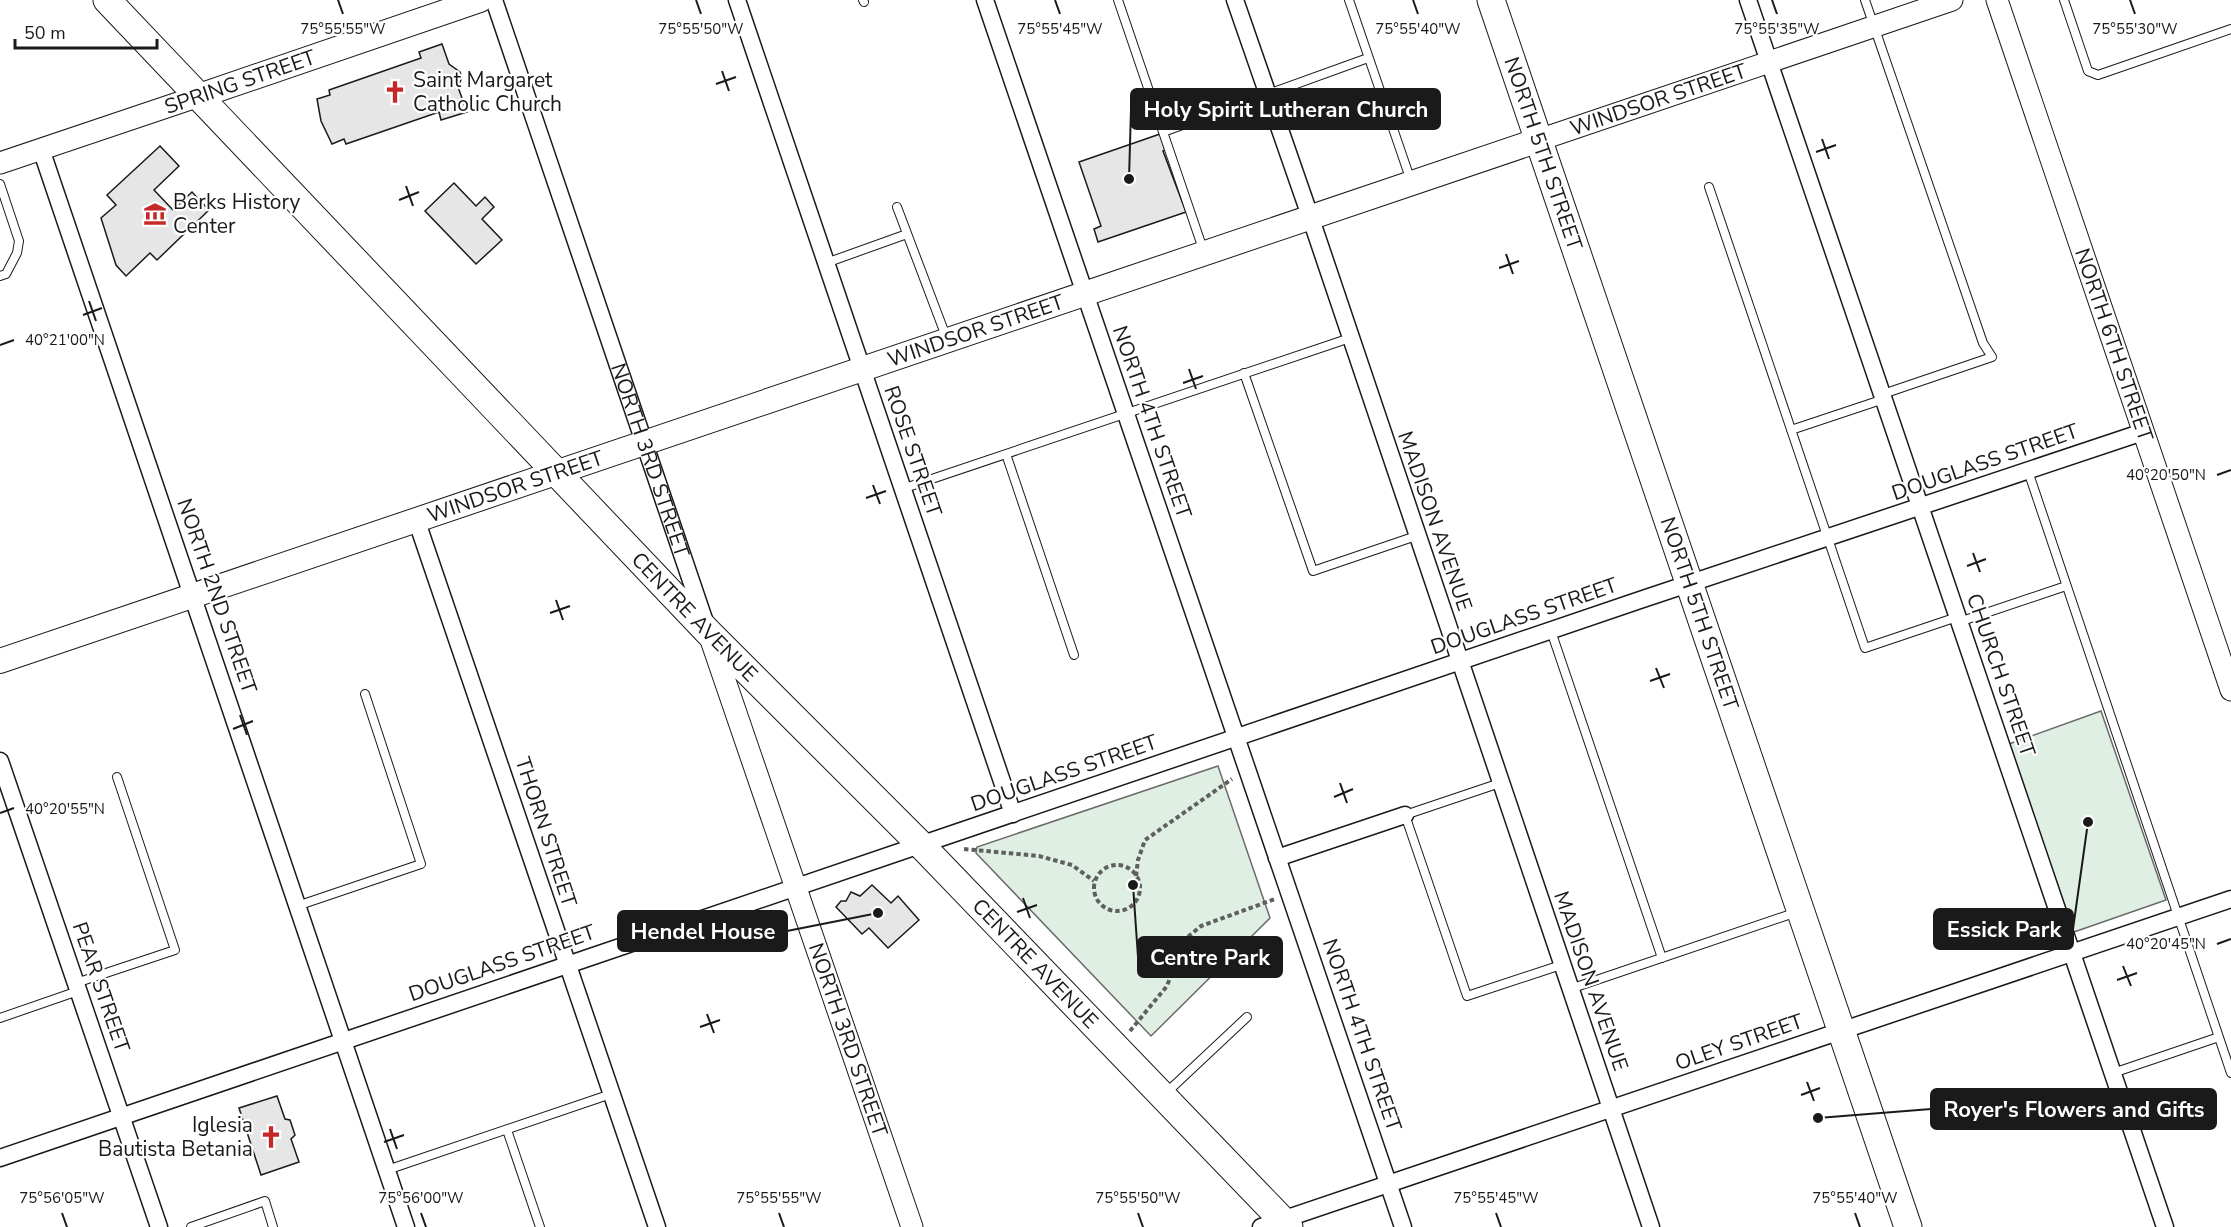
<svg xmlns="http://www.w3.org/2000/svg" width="2231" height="1227" viewBox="0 0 2231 1227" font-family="'Nunito Sans',sans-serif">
<rect width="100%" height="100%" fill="#fff"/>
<path fill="#e0efe3" stroke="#6a6a6a" stroke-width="1.5" d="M2101 711 2166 900 2074 932 2009 744Z
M1218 766 1270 918 1151 1036 976 853 977 847Z"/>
<path fill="#e6e6e6" stroke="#1a1a1a" stroke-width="1.5" d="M442 44 449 64 460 72 462 77 458 87 467 112 441 120 439 112 346 144 344 139 332 144 321 121 317 99 330 95 329 90 421 58 419 52Z
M1160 134 1165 150 1163 151 1186 212 1098 242 1094 229 1101 226 1079 162Z
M160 146 179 166 154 190 173 210 192 192 209 210 157 260 150 253 126 276 116 265 101 218 116 205 107 195Z
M454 183 476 206 485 197 494 207 482 219 502 240 476 264 425 211Z
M872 885 891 903 898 896 919 920 888 948 869 928 862 934 836 907 841 901H846L851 892 860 896Z
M277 1096 285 1119 290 1120 295 1135 291 1139 299 1162 261 1175 239 1108Z"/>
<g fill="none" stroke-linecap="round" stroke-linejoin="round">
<g stroke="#1a1a1a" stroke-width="10">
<path id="service" d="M863 0 864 2
M1118 0 1204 252
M1349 0 1411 181
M1865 0 1983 343 1992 357 1883 394
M2064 0 2088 71 2098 75 2231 29
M1163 132 1368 58
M0 184 19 241 17 253 6 274 0 276
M1709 187 1865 648 1957 617
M897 207 947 339
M826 263 907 234
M1244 373 1313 571 1416 536
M1791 430 1884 399
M1006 454 1074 655
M2028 471 2231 1073
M902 489 1350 338
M1959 622 2066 586
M1551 631 1662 958
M1500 783 1405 815 1467 996 1561 965
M297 906 421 864 365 694
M76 983 175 950 117 777
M1570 989 1797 912
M0 1018 78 991
M2113 1073 2219 1037
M1165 1094 1247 1017
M507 1130 540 1227
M387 1170 611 1094
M191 1227 265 1201 273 1227"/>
</g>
<g stroke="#1a1a1a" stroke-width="19">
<g id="minor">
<path id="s1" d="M494 0 705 622"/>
<path d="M737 0 1013 814"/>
<path d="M985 0 1403 1227"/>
<path d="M1235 0 1310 216 1651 1227"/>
<path d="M1748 0 2165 1227"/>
<path d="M41 149 406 1227"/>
<path d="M416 519 657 1227"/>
<path d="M0 761 159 1227"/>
<path d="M1277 858 1405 815"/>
<path d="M0 1158 1640 600 2143 432"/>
<path d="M1261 1227 2231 899"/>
</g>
</g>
<g stroke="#1a1a1a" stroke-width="23">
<g id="tertiary">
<path id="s2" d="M1997 0 2231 690"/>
<path id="s3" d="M1539 140 1952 0"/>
<path d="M0 163 199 96"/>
<path id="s4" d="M709 634 912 1227"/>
</g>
</g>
<g stroke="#1a1a1a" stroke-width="26">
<g id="secondary">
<path d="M199 96 480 0"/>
<path id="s5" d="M0 661 1539 140"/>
</g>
</g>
<g stroke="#1a1a1a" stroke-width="29">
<g id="primary">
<path id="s6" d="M107 0 708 632 921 845 1289 1227"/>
<path id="s7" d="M1491 0 1908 1227"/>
</g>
</g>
<path stroke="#5f5f5f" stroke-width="4" stroke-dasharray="4.5 3" stroke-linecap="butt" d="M964 849 1039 856 1072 865 1094 881
M1094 888a23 23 0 1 1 46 0a23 23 0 1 1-46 0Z
M1136 876 1138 860 1145 840 1232 779
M1130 1031 1167 986 1184 940 1201 926 1275 899"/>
<use href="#service" stroke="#fff" stroke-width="8"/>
<use href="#minor" stroke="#fff" stroke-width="16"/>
<use href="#tertiary" stroke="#fff" stroke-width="21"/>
<use href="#secondary" stroke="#fff" stroke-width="24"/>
<use href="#primary" stroke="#fff" stroke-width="27"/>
</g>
<path fill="none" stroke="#1a1a1a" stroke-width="2" d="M338 0 343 14M696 0 701 14M1055 0 1060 14M1413 0 1418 14M1772 0 1777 14M2130 0 2135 14M722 71 729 91M716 84 736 77M1822 139 1829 159M1816 152 1836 145M406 186 413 206M399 200 419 192M1506 254 1513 274M1499 268 1519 261M89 301 96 321M83 315 102 308M0 345 14 340M1189 369 1196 389M1183 383 1203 376M2217 475 2231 470M873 485 880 504M866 498 886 491M1973 553 1980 572M1967 566 1986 559M556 600 563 620M550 613 570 606M1656 668 1664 688M1650 681 1670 674M240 715 247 735M233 729 253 721M1340 783 1347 803M1334 797 1353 789M0 813 14 808M1023 898 1030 918M1017 912 1037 905M2217 944 2231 939M2123 966 2131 986M2117 980 2137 973M707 1014 714 1033M700 1027 720 1020M1807 1082 1814 1101M1801 1095 1820 1088M390 1129 397 1149M384 1142 404 1135M62 1213 67 1227M421 1213 426 1227M779 1213 784 1227M1138 1213 1143 1227M1496 1213 1501 1227M1855 1213 1860 1227"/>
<defs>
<g id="church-bare" transform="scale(1.8)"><path d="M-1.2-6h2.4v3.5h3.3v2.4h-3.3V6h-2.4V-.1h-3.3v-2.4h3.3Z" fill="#c62828" stroke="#fff" stroke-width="2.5" paint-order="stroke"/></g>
<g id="museum-bare" transform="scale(1.8)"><path d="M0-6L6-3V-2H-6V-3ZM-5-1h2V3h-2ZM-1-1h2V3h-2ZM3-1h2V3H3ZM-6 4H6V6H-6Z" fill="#c62828" stroke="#fff" stroke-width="2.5" paint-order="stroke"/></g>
</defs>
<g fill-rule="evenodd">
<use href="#church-bare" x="395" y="92"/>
<use href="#museum-bare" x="155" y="214"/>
<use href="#church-bare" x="271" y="1137"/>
</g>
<g text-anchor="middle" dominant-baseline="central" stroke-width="4.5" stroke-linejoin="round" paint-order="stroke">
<g font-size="21" fill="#1a1a1a" stroke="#fff" text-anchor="start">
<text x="413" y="80">Saint Margaret<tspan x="413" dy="24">Catholic Church</tspan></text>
<text x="173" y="202">Berks History<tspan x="173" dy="24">Center</tspan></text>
<text x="253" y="1125" text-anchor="end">Iglesia<tspan x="253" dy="24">Bautista Betania</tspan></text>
</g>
<g font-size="21" fill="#1a1a1a" stroke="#fff">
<text transform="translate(240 82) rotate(-19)">SPRING STREET</text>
<text stroke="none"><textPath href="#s3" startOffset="126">WINDSOR STREET</textPath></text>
<text stroke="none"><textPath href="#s7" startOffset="162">NORTH 5TH STREET</textPath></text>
<text stroke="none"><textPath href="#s5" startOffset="1030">WINDSOR STREET</textPath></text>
<text stroke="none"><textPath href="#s2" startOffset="364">NORTH 6TH STREET</textPath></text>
<text transform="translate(1152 422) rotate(71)">NORTH 4TH STREET</text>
<text transform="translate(913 451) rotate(71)">ROSE STREET</text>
<text stroke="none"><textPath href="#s1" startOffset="486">NORTH 3RD STREET</textPath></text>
<text transform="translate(1985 462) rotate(-19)">DOUGLASS STREET</text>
<text stroke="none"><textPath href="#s5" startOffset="544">WINDSOR STREET</textPath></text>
<text transform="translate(1435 521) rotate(71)">MADISON AVENUE</text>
<text transform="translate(217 596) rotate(71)">NORTH 2ND STREET</text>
<text stroke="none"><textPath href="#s7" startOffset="648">NORTH 5TH STREET</textPath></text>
<text stroke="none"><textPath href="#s6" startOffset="852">CENTRE AVENUE</textPath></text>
<text transform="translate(1524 616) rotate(-19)">DOUGLASS STREET</text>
<text transform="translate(2001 675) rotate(71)">CHURCH STREET</text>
<text transform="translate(1064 773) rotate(-19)">DOUGLASS STREET</text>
<text transform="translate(546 832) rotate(72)">THORN STREET</text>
<text transform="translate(502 963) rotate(-19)">DOUGLASS STREET</text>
<text stroke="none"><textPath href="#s6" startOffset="1338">CENTRE AVENUE</textPath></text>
<text transform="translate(1591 981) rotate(71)">MADISON AVENUE</text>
<text transform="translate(101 987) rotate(71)">PEAR STREET</text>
<text transform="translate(1362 1035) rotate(71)">NORTH 4TH STREET</text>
<text stroke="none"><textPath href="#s4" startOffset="429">NORTH 3RD STREET</textPath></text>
<text transform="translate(1739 1042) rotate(-19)">OLEY STREET</text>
</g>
</g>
<g font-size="15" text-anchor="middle" fill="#1a1a1a" stroke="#fff" stroke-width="4.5" stroke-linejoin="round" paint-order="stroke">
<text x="2135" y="34">75°55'30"W</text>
<text x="343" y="34">75°55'55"W</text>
<text x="701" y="34">75°55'50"W</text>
<text x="1060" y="34">75°55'45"W</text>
<text x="1418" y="34">75°55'40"W</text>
<text x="1777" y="34">75°55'35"W</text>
<text x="65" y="345">40°21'00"N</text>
<text x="2166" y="480">40°20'50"N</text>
<text x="65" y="814">40°20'55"N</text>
<text x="2166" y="949">40°20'45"N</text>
<text x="62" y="1203">75°56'05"W</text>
<text x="421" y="1203">75°56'00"W</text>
<text x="779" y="1203">75°55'55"W</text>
<text x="1138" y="1203">75°55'50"W</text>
<text x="1496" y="1203">75°55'45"W</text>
<text x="1855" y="1203">75°55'40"W</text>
</g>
<path fill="none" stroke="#1a1a1a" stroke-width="2" d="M1129 179L1131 109M2088 822L2073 929M878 913L787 931M1133 885L1138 957M1818 1118L1931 1109"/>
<g fill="#1a1a1a" stroke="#fff" stroke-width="2">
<circle cx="1129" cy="179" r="6"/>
<circle cx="2088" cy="822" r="6"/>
<circle cx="878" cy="913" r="6"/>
<circle cx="1133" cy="885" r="6"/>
<circle cx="1818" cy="1118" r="6"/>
</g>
<g fill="#1a1a1a" stroke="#1a1a1a" stroke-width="2">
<rect x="1131" y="89" width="309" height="40" rx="6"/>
<rect x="1934" y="909" width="139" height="40" rx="6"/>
<rect x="618" y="911" width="169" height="40" rx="6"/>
<rect x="1138" y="937" width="144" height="40" rx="6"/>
<rect x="1931" y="1089" width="285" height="40" rx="6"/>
</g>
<g font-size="22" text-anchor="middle" font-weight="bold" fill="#fff">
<text x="1286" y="117">Holy Spirit Lutheran Church</text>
<text x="2004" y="937">Essick Park</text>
<text x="703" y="939">Hendel House</text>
<text x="1210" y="965">Centre Park</text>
<text x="2074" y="1117">Royer's Flowers and Gifts</text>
</g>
<path d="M15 39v9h142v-9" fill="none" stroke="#1a1a1a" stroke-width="3"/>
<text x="24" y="39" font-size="18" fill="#1a1a1a" stroke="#ffffff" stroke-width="4.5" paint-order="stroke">50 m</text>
</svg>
